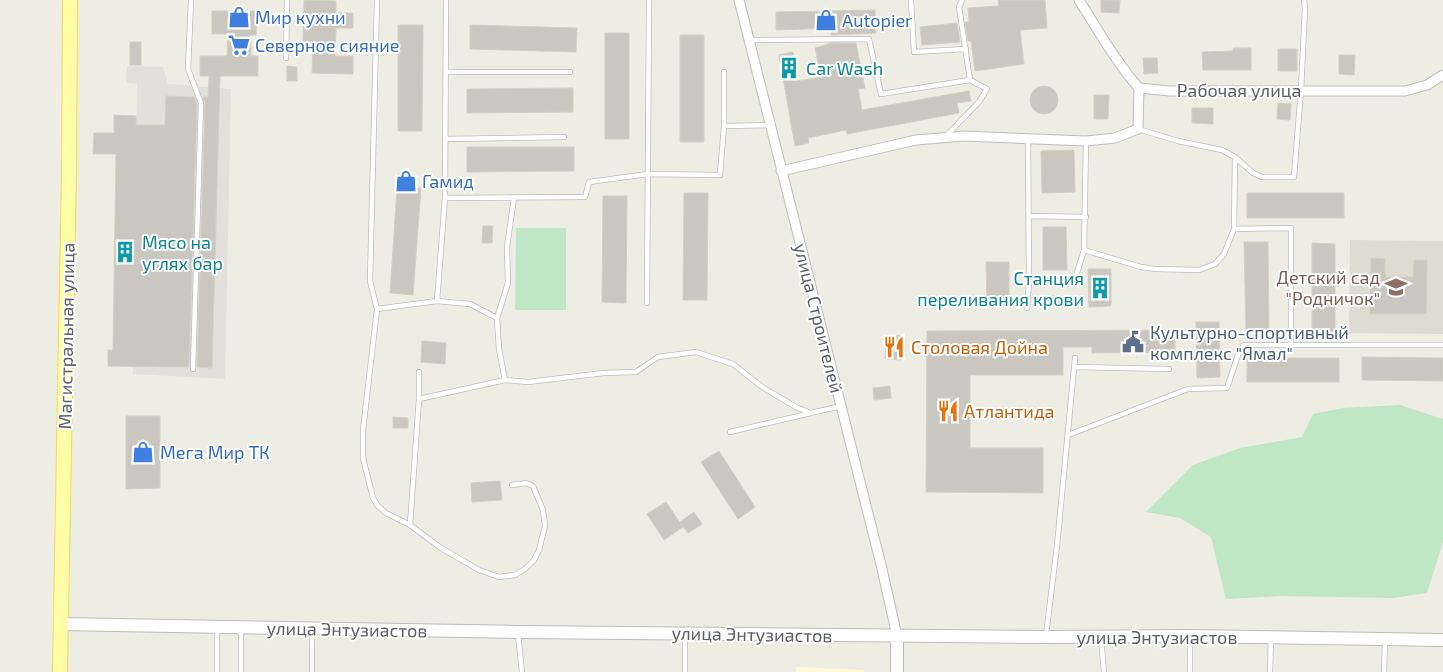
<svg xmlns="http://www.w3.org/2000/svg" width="1443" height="672" viewBox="0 0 1443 672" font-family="'Exo 2',sans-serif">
<rect width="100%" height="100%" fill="#eeede3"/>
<path fill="#fefad8" d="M796 667 864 670V672H796Z"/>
<path fill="#e1e0db" d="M127 66 163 67 168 84 231 89 225 379 133 374 137 84 126 83Z"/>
<path fill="#dedcd1" d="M1350 240 1443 241V334L1349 333Z"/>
<path fill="#bfe6c5" d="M516 228H566V310H515Z
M1400 405 1443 419V542L1427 593 1393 598 1281 596 1226 599 1211 537 1180 518 1146 512 1193 465 1240 448 1302 437 1313 414 1343 408Z"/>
<path fill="#c9c7c0" stroke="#d3d0c1" d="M304 0 336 1V13H353V28H336L335 56H353V74L312 73 313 43H303Z
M998 0H1045L1047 28 1020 30 1024 64 975 71 971 41H968L965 22H969L968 8 999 6Z
M1101 0H1120L1119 13 1101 12Z
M875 10 876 33 831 35V28L776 30V12Z
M212 11H257L256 35H251V56H258V76H220L212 368 197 367 205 103 203 97H208L209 76H200V56H227L228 34H212Z
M957 23 960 42 922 45 920 27Z
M398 25H423L422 131H398Z
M470 25 577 28 576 52 470 49Z
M605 33H629V139H605Z
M680 35H704V142H680Z
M130 42H141V65H130Z
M831 43H856L865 88 858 89 862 110 969 91 971 101 957 103 959 113 847 134 846 130 808 138 809 143 795 146 779 55 793 52 798 81 821 77 815 48Z
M1233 48H1251V70H1203L1202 52 1233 51Z
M1278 49H1297V71H1278Z
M1339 55H1355L1354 75 1339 74Z
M1143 58H1157L1158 73 1144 74Z
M287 66 297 67V81H287Z
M1030 100a14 14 0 1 1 28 0a14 14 0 1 1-28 0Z
M573 88V112L467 113V89Z
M1094 95H1109L1108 119H1094Z
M166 96 194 97 197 104 189 367 108 366V350H113L116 154H93L94 133H114V115L136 116V125H165Z
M1278 103 1291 104 1290 120 1277 119Z
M1192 108H1213V124L1192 123Z
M467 147H574V171L467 172Z
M1074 150 1075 192 1042 193 1041 151Z
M398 174 415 175 414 188H421L413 295 390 293Z
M684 193H708L707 300H683Z
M1247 193H1344V218H1247Z
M603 196H627L626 303 602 302Z
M483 226H493L492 243H482Z
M1043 227H1066L1067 270H1043Z
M1244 242H1268L1269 331 1246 332Z
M1312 243 1335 244V332H1312Z
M1371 258 1385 259V277H1413L1414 260H1427L1426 314H1370Z
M986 262H1009V306H987Z
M1088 269H1111V306L1089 307Z
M1044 296H1067L1066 307 1044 306Z
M1196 322H1219L1220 377 1197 378Z
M1175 330V352L1092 353V347H1063V375H970V448H1043V493L926 492 927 331Z
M887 335 903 336 901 360 885 359Z
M422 341 446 343 445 364 421 362Z
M1362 357 1443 358V381L1362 380Z
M1247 358H1339V382H1247Z
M890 386 891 398 874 400 873 388Z
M126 416H160V488L126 489Z
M393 417 408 418V428H393Z
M719 451 755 507 738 519 701 462Z
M500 481 502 500 472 502 471 483Z
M666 502 683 527 664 540 647 514Z
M694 512 702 524 688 533 680 522Z"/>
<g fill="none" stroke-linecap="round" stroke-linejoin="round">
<g stroke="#bbbcc2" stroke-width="6">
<path id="lane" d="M191 0 188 69 201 103 193 369
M377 0 370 281 377 309 363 430V458L373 498 378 506 386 513 410 525 441 548 479 570 499 577 515 575 525 569 534 560 539 550 545 526 543 510 533 486 526 483 512 485
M911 0 914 52 966 49
M750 40 869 39 881 94 970 80
M286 58 287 0
M446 72H570
M724 126 770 125
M1138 129 1178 141 1222 150 1235 157 1253 173 1262 177H1294L1301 90 1305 8 1304 0
M946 136 979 102 987 89 970 80 959 7 962 0
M1028 138 1029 282 1068 284 1076 276 1084 250 1086 141
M445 139 564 137
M445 198 585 197 589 182 648 174 720 175 724 126V72
M1029 216 1086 217
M1234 229 1291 228V344
M1084 250 1141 267 1156 269 1199 270 1215 264 1224 254 1234 229 1235 157
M437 301 445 198 446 0
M647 303 649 0
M1027 308 1029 282
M377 309 437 301 470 304 497 318
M1074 367 1169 369
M505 380 499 349 497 318 508 283 507 247 514 198
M419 399 505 380 528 382 604 373 636 372 658 357 696 352 733 364 762 387 796 407 810 413
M730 432 841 406
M1068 435 1188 389 1227 388 1239 352 1244 345H1443
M410 525 419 399V372
M217 629V672
M241 629V672
M312 630V672
M518 634 522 672
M685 635V672
M1046 635 1057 546 1075 358
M1101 638 1104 672
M1190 672V638
M1270 672 1271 638
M1384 672 1385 641"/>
</g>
<g stroke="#bbbcc2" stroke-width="11">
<path id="street" d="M739 0 882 569 897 636
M1079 0C1098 30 1116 62 1139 88L1170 91H1405L1427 85 1443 75
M781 171 916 140 964 136 1086 141 1115 138 1138 129 1139 88"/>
</g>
<g stroke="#b9bbc1" stroke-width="14">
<path id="secondary" d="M60 624 518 632 1045 637 1190 636 1443 640
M897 672V636"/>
</g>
<g stroke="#f1db59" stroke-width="16">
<path id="primary" d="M60 672 69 171 70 0"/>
</g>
<use href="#lane" stroke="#fff" stroke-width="4.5"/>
<use href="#street" stroke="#fff" stroke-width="9"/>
<use href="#secondary" stroke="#fff" stroke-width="12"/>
<use href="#primary" stroke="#fffda7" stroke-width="14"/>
</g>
<defs>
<g id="shop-bare" transform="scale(1.725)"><path d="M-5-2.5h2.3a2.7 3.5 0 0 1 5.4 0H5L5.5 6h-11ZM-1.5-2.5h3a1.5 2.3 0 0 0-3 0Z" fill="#3f7fe0" stroke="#fff" stroke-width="2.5" paint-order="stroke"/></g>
<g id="supermarket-bare" transform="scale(1.725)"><path d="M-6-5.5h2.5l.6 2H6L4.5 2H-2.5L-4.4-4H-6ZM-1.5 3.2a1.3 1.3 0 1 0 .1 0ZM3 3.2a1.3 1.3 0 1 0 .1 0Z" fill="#3f7fe0" stroke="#fff" stroke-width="2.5" paint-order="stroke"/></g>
<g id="building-bare" transform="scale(1.725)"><path d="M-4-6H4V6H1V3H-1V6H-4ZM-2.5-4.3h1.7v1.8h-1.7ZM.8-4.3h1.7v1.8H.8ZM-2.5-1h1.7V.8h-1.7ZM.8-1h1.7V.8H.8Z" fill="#0f9aa8" stroke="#fff" stroke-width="2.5" paint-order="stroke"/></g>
<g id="school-bare" transform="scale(1.725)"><path d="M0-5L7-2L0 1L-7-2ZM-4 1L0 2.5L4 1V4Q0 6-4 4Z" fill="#8d6e63" stroke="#fff" stroke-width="2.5" paint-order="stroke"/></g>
<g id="civic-bare" transform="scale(1.725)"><path d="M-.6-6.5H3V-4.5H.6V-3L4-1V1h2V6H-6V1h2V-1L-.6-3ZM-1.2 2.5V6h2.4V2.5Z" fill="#5c6f8a" stroke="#fff" stroke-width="2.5" paint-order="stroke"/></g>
<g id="restaurant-bare" transform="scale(1.725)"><path d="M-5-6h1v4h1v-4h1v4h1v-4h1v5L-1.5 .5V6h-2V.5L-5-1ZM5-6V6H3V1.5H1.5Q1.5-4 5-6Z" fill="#e8710a" stroke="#fff" stroke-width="2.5" paint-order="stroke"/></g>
</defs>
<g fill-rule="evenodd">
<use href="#shop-bare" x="239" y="17"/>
<use href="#shop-bare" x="826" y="20"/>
<use href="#supermarket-bare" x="239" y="45"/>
<use href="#building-bare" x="789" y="68"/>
<use href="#shop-bare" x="406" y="181"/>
<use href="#building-bare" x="125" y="252"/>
<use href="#school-bare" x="1396" y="287"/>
<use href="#building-bare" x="1100" y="288"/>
<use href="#civic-bare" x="1133" y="342"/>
<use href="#restaurant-bare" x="894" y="347"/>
<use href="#restaurant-bare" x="948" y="411"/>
<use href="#shop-bare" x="143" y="452"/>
</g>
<g text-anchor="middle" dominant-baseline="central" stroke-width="4" stroke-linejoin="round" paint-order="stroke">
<g font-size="18" fill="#366cbe" stroke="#fff" text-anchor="start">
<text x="255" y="17">Мир кухни</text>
<text x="842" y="20">Autopier</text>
<text x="255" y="45">Северное сияние</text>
<text x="422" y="181">Гамид</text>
<text x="160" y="452">Мега Мир ТК</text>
</g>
<g font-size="18" fill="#0d838f" stroke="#fff" text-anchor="start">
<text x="806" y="68">Car Wash</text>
<text x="142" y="242">Мясо на<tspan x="142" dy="21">углях бар</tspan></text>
<text x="1084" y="278" text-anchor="end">Станция<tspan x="1084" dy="21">переливания крови</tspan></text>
</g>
<g font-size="18" fill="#5b5e64" stroke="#fff">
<text x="1239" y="90">Рабочая улица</text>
<text transform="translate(819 318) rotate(76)">улица Строителей</text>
<text transform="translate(66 336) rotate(-89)">Магистральная улица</text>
<text transform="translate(347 629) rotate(1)">улица Энтузиастов</text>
<text transform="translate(752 634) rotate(1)">улица Энтузиастов</text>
<text x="1157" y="637">улица Энтузиастов</text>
</g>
<g font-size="18" fill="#785e54" stroke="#fff" text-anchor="end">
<text x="1380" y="277">Детский сад<tspan x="1380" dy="21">"Родничок"</tspan></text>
</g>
<g font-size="18" fill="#4e5e75" stroke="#fff" text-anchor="start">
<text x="1150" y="332">Культурно-спортивный<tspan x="1150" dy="21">комплекс "Ямал"</tspan></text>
</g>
<g font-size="18" fill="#c56008" stroke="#fff" text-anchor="start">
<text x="911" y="347">Столовая Дойна</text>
<text x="964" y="411">Атлантида</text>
</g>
</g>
</svg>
